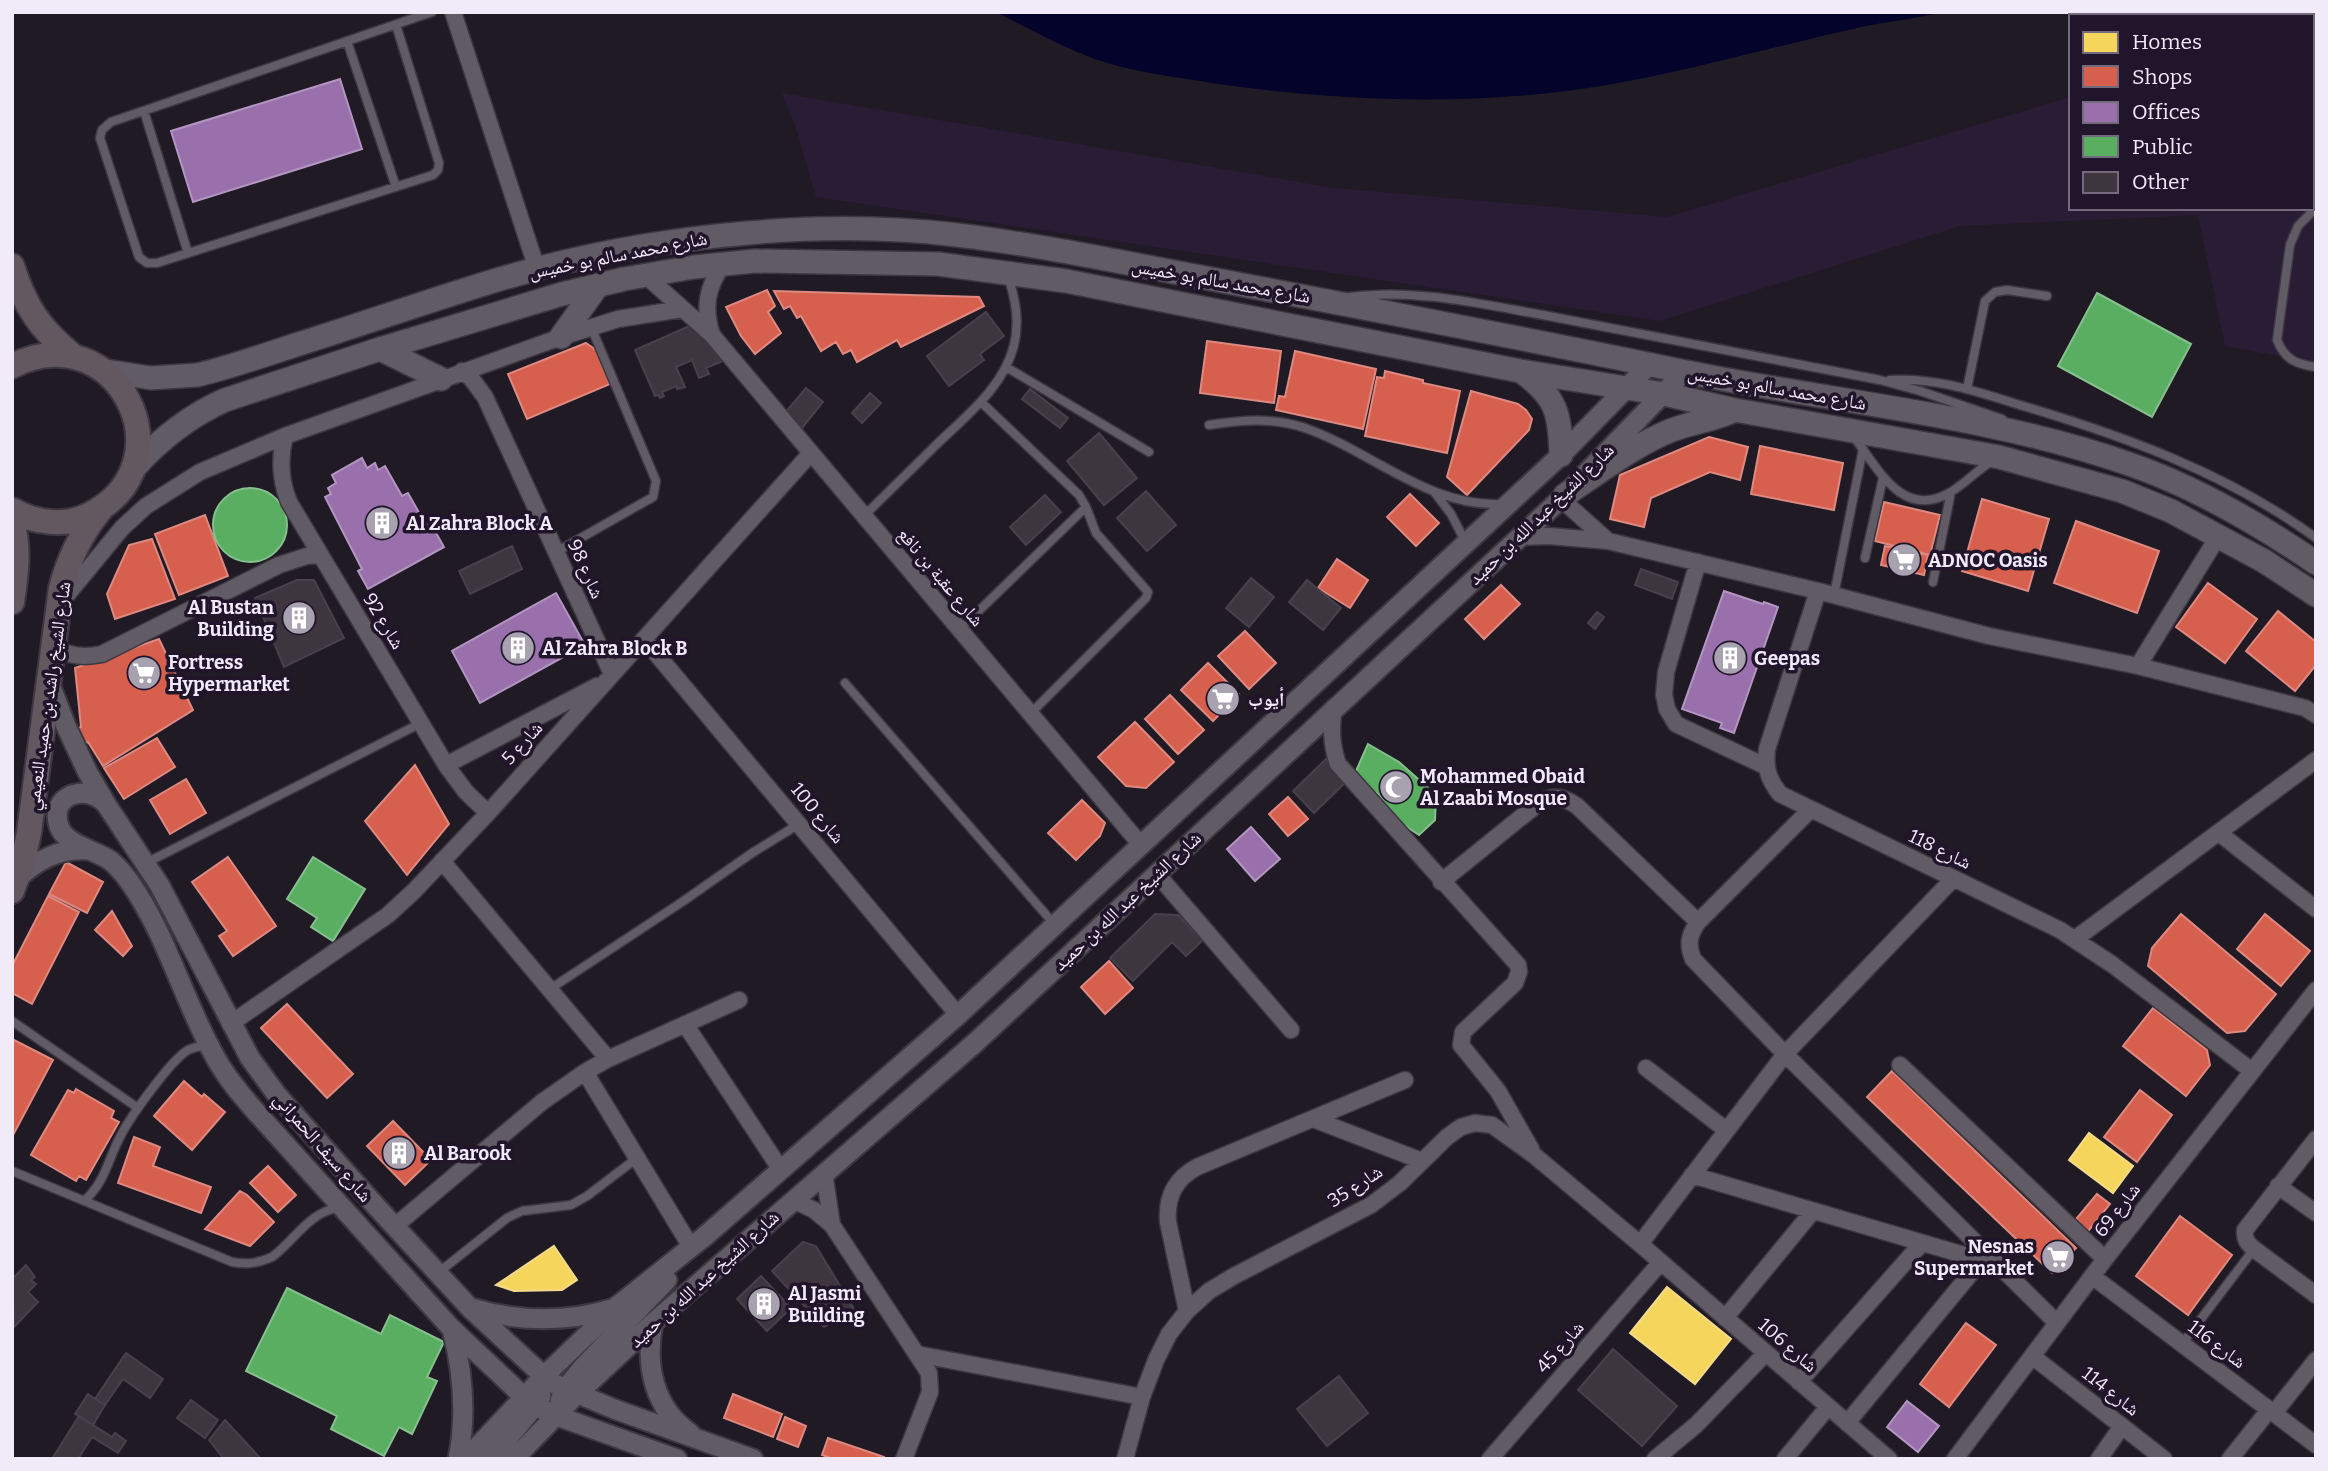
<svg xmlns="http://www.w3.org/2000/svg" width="2328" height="1471" viewBox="0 0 2328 1471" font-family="Bitter,'Noto Naskh Arabic',serif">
<rect width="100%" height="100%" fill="#201a25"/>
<path fill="#291c35" d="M782 93 1334 188 1667 217 2071 97V208H2312V131H2316V363L2225 346 2198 215 1960 226 1660 321 816 197 795 125Z"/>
<path fill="#03032b" d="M996 12H1944C1918 18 1891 21 1866 26 1779 45 1694 70 1607 85 1478 107 1335 102 1206 82 1168 76 1128 71 1092 58 1059 45 1028 28 996 12Z"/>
<path fill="#f6d55c" stroke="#f4db8b" stroke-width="2" d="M2089 1133 2133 1166 2113 1193 2069 1160Z
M554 1246 577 1280 562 1290 514 1291 496 1285Z
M1667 1287 1731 1339 1695 1384 1630 1333Z"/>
<path fill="#d6604d" stroke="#de8981" stroke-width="2" d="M767 290 775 306 768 312 781 333 755 354 741 336 726 307Z
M774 291 979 297 984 306 901 347 897 340 857 362 851 350 843 354 836 342 821 351 801 316 797 318 790 306 784 309Z
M1207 341 1281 351 1274 403 1200 393Z
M586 343 596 350 610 384 527 419 508 374Z
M1295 351 1376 369 1363 429 1276 410 1279 396 1285 397Z
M1385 371 1423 380V383L1460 391 1447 453 1365 436 1377 377 1384 378Z
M1471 391 1518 404 1526 410 1532 419 1529 430 1467 495 1447 477Z
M1709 437 1748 447 1740 480 1710 472 1651 498 1644 527 1610 519 1620 475Z
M1760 446 1843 463 1834 510 1751 494Z
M1410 494 1439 523 1416 546 1387 517Z
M1982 499 2049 519 2028 591 1962 571Z
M1884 502 1940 515 1930 555 1875 541Z
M205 515 228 576 179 595 155 534Z
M2076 521 2159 551 2137 613 2054 583Z
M152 539 175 599 115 619 107 594 129 545Z
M1885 546 1928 555 1924 575 1881 565Z
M1337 559 1368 580 1350 608 1318 588Z
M2208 583 2257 619 2225 663 2176 627Z
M1501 585 1520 604 1484 639 1465 619Z
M2278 611 2316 642V665L2295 691 2246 651Z
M1245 631 1276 663 1249 689 1218 656Z
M159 639 193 710 103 766 88 742 78 746 72 731 81 727 75 668Z
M1208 663 1239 694 1213 721 1181 690Z
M1170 695 1204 730 1178 754 1145 719Z
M1135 722 1174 762 1146 788 1126 786 1098 757Z
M157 738 175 767 124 799 104 768Z
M415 765 449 824 407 875 365 821Z
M186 779 206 813 170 834 150 800Z
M1288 797 1308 819 1288 836 1269 814Z
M1082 800 1105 823 1100 836 1076 860 1048 833Z
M228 857 276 926 233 956 219 936 227 931 192 882Z
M66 862 103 882 87 913 49 894Z
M48 896 79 912 32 1004 12 993V966Z
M112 911 132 946 123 956 95 930Z
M2181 914 2276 994 2245 1031 2227 1033 2148 966 2152 948Z
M2265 914 2310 951 2281 986 2237 949Z
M1109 961 1133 988 1105 1014 1081 987Z
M287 1004 353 1074 327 1098 261 1028Z
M2153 1008 2207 1050 2210 1065 2186 1096 2123 1046Z
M12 1039 53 1060 12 1137Z
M1892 1071 2076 1248 2052 1273 1867 1097Z
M184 1081 202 1097 204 1094 225 1112 192 1150 154 1116Z
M76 1089 114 1111 111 1118 119 1122 86 1180 79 1176 76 1181 31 1155 68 1090 74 1093Z
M2140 1090 2172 1115 2137 1162 2104 1137Z
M393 1121 431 1160 405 1185 367 1146Z
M134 1137 160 1147 153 1166 211 1187 201 1213 118 1183Z
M268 1166 296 1195 278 1212 250 1183Z
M240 1191 247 1195 274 1222 250 1246 205 1229Z
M2097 1194 2110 1204 2085 1235 2072 1224Z
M2180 1216 2232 1255 2188 1315 2136 1276Z
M1966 1323 1996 1345 1949 1407 1920 1384Z
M733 1394 782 1414 773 1437 724 1418Z
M785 1417 806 1426 798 1447 777 1439Z
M828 1438 884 1457V1459H833L822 1455Z"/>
<path fill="#9970ab" stroke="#b395c2" stroke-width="2" d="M340 79 362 149 193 202 171 131Z
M362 458 367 468 375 463 378 470 385 466 402 496 408 493 426 525 430 522 444 547 368 589 358 571 362 569 325 497 331 494 328 488 336 483 332 475Z
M1724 591 1763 604 1764 602 1778 607 1734 733 1720 728 1722 723 1682 709Z
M556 593 585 645 480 703 452 651Z
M1251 827 1280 859 1255 881 1227 849Z
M1907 1401 1939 1426 1918 1452 1887 1427Z"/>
<path fill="#5aae61" stroke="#87c08f" stroke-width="2" d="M2097 293 2191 344 2152 417 2058 366Z
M213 525a37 37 0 1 1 74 0a37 37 0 1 1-74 0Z
M1368 744 1399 762 1436 795 1435 820 1419 835 1389 815 1380 795 1352 780Z
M313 857 365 889 333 941 311 927 317 918 287 899Z
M287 1288 381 1334 390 1315 444 1342 427 1377 437 1381 412 1434 399 1427 384 1456 331 1429 337 1416 246 1371Z"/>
<path fill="#3d363f" stroke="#48414a" stroke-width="2" d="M986 312 1004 336 980 354 984 360 949 386 927 356Z
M694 324 716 344 723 361 706 368 709 374 699 378 692 360 676 367 685 387 677 389 676 386 662 392 664 396 660 398 658 395 655 396 635 350Z
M806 388 823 402 802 428 785 413Z
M1030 389 1068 418 1060 428 1022 399Z
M870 393 881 403 862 423 852 413Z
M1099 433 1137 478 1104 505 1067 461Z
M1146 491 1176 525 1147 551 1117 518Z
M1045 495 1061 512 1026 545 1010 527Z
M512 546 522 569 470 594 459 571Z
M1641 569 1678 582 1672 599 1635 585Z
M1251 578 1274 597 1249 627 1226 608Z
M297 580H314L344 638 284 667 255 598Z
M1307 580 1341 608 1323 630 1289 602Z
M1597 612 1604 617 1595 629 1588 623Z
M1326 759 1347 781 1314 813 1293 791Z
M1155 914 1178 915 1203 940 1186 956 1172 942 1133 981 1110 958Z
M803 1242 816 1246 854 1309 824 1327 772 1271Z
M26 1265 35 1277 31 1280 36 1284 28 1292 38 1302 14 1327 12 1279Z
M761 1276 791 1308 767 1331 737 1299Z
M1613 1349 1677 1406 1642 1446 1578 1390Z
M126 1353 163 1379 150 1398 123 1379 105 1405 95 1399Z
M1339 1376 1368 1413 1327 1446 1297 1409Z
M88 1394 105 1405 93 1425 75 1414Z
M191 1400 218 1420 205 1438 177 1418Z
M79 1416 112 1437 115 1433 126 1441 118 1453 92 1437 78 1459H52Z
M225 1420 261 1459H224L209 1440Z"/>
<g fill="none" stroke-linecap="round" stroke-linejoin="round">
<g stroke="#3c3740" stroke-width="11">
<path id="service" d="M396 25 439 163 438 170 433 175 157 263H147L139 257 100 138 102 130 111 122 432 12
M347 41 396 187
M144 111 188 253
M2312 126 2316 121
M2312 180 2316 187
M2316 208 2298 226 2290 245 2277 340C2285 360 2296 364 2316 367
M1350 297C1413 288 1481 304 1543 315L1880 380 1920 391 2002 419
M1006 367 1149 452
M1890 380C1936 377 1978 392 2020 405 2124 436 2227 473 2316 538
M1967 389 1985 301 1995 292 2007 290 2047 296
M981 402 1079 495 1086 507 1096 533 1148 592 1146 598 1030 714
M1209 425C1241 420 1273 417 1305 428 1371 451 1429 508 1503 504
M1853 436C1877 466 1901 520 1949 493 1964 485 1977 470 1992 461
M1435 493 1451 514 1465 541
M863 517C887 493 912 469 936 445 966 416 1004 387 1014 345 1020 321 1015 298 1008 276
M556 552 653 497 656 481 591 327
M1865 558 1883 478
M1933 582 1951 492
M1834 595 1863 449
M959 630 1086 507
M845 683 1055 925
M146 863 421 723
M550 989 682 902 752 853 799 824
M12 1021 138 1108
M12 1171 232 1262C247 1265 258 1263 272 1257 293 1242 311 1210 339 1208
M84 1201C105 1183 108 1159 121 1135 131 1116 170 1061 188 1050 194 1047 201 1046 209 1045
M438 1273 507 1218 522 1211 571 1205 587 1196 637 1158
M2182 1344 2254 1249"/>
</g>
<g stroke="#3c3740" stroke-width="19">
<path id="minor" d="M453 12 537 269
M645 275 712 335 1141 845
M712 335C703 308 707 286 724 263
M462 371 471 378 485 397 612 674
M285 436C279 459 280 480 289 502L446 765 466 792 488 813
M1561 499 1608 541
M1520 537 1549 536 1608 541 1818 591 1989 636 2138 666 2305 708 2316 715
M1698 562 1666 672 1664 695 1667 709 1676 724 1765 766
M1818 591 1767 749C1765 768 1768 779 1780 794L2060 930 2113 965 2252 1071
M62 601 122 528 146 506 200 472 285 436 561 337 618 319 682 309
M644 639 958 1015
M53 647C70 656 83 658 102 654L279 565 307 556 320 555
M2138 666 2219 535
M1334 707C1331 728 1331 744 1338 764L1518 965 1519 972 1515 983 1463 1032 1461 1045 1498 1091 1531 1149
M446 765 597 686
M1811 809 1698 922C1689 935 1687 944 1693 959L1785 1054 2057 1323
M2219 833 2316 909
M442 861 608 1059
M1156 873 1291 1030
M1441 882 1540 802C1554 795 1564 797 1577 806L1698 922
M2075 939 2316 760
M230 1024 388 915 414 891 488 813 811 453
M685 1024 781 1170
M1900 1065 2105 1259
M1646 1068 1726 1130
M585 1072 691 1247
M1313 1119 1422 1161
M2316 1139 2245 1230C2244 1239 2247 1243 2254 1249L2316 1295
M824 1172 832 1225
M1692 1175 1981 1260
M2278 1186 2316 1213
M793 1200 814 1210 832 1225 929 1373 930 1392 904 1459
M395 1226 542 1102 585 1072 608 1059 739 1000
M1640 1244 1785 1054 1953 879
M2092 1276 2316 1445
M1187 1311 1168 1222C1166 1197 1175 1179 1197 1167L1405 1080
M1725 1318 1813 1211
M917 1354 1142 1397
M2032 1356 2164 1459
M1799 1382 1922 1243
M2274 1413 2316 1360
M1847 1423 1986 1255
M1125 1459 1142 1397 1156 1360 1169 1334 1187 1311 1209 1291 1234 1276 1371 1205 1400 1183 1447 1137 1461 1127 1475 1123 1492 1125 1535 1156 1640 1244 1889 1459
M1490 1459 1661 1262
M1655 1459 1696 1425 1766 1353
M1785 1459 1828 1407
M1955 1459 2105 1259 2316 990
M2099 1459 2122 1426
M2230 1459 2269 1410"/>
</g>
<g stroke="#3c3740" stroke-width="23">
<path id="tertiary" d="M49 682 66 726 87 771 106 804 160 886 250 1058 277 1095 374 1204 470 1308 550 1382 614 1409 753 1459
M105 803C83 782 49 797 59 826 65 845 96 850 111 861 118 867 124 874 129 881 168 936 184 1004 218 1062 229 1081 243 1097 257 1113L451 1328 524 1397 535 1406 557 1416 677 1459
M17 879C37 860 59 848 88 850
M472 1308C519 1322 564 1323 611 1309
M653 1323C645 1364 653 1408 690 1433
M452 1329C463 1372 467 1415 458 1459
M560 1401 564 1390 584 1366 667 1280
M466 1459 543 1377 616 1307 704 1237 958 1015 1561 455 1650 364
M490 1459 535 1406 541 1396
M514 1459 576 1395 653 1323 976 1042 1520 537 1565 495 1684 372"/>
</g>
<g stroke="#3c3740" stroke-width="26">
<path id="secondary" d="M561 337 598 285
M380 349 441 379
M106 371 151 378 197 375C232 367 267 354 302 343 368 322 434 299 500 279 581 255 665 240 748 233 815 227 890 227 957 235 1041 245 1124 263 1206 278 1365 308 1523 338 1681 371 1831 402 1987 414 2132 465 2198 488 2259 524 2316 563
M1522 372C1557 397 1560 414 1561 455
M134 468C161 438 189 416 225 400L380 349 562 294 624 279 694 267 755 261 938 264 1066 281 1520 371 1664 394 1735 410 1999 457 2122 491 2171 511 2264 561 2316 595
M1565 495C1597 474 1636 444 1672 430 1693 422 1715 420 1735 410"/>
</g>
<g stroke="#3c3740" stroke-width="28">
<path id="primary" d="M12 266C25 307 40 329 73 356
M12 366C117 313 192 463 89 515 65 527 35 523 12 510
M12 522C20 549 16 574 12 602
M12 891 23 860 29 833 61 588C69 558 81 533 101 509"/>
</g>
<use href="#service" stroke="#605b65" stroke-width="8"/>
<use href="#minor" stroke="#605b65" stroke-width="16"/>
<use href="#tertiary" stroke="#605b65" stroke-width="19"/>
<use href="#secondary" stroke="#605b65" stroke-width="23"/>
<use href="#primary" stroke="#635860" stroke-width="24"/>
</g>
<defs>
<g id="building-disc" transform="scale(1.75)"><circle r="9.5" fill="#a8a1af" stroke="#20152a"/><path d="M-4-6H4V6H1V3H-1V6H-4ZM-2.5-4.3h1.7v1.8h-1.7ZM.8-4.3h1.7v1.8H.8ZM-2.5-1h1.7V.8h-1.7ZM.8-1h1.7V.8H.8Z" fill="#fff"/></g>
<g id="supermarket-disc" transform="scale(1.75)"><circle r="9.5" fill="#a8a1af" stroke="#20152a"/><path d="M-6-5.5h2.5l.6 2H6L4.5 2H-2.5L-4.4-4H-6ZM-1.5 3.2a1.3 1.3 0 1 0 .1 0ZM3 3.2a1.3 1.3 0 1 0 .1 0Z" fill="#fff"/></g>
<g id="mosque-disc" transform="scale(1.75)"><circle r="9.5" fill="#a8a1af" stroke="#20152a"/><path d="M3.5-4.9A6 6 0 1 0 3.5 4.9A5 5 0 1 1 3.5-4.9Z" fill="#fff"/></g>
</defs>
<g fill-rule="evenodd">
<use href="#building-disc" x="382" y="523"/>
<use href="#supermarket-disc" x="1904" y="560"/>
<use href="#building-disc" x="299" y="618"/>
<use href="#building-disc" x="518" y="648"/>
<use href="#building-disc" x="1730" y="658"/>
<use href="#supermarket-disc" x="144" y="673"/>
<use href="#supermarket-disc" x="1223" y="699"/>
<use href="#mosque-disc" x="1396" y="787"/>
<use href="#building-disc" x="399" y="1153"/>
<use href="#supermarket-disc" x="2058" y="1257"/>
<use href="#building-disc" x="764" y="1304"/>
</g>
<g text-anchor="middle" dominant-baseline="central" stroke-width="7" stroke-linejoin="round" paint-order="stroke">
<g font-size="19" fill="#f1eaf9" stroke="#20152a">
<text transform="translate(618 255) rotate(-11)">شارع محمد سالم بو خميس</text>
<text transform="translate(1221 281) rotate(10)">شارع محمد سالم بو خميس</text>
<text transform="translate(1777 388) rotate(10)">شارع محمد سالم بو خميس</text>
<text transform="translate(1541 514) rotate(-44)">شارع الشيخ عبد الله بن حميد</text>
<text transform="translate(586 569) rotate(66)">شارع 98</text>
<text transform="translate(941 577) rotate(50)">شارع عقبة بن نافع</text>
<text transform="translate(384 621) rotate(59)">شارع 92</text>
<text transform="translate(48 696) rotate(-82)">شارع الشيخ راشد بن حميد النعيمي</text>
<text transform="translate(522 743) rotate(-48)">شارع 5</text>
<text transform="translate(818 813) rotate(50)">شارع 100</text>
<text transform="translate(1940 849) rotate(26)">شارع 118</text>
<text transform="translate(1127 901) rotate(-43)">شارع الشيخ عبد الله بن حميد</text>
<text transform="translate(323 1147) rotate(49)">شارع سيف الحمراني</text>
<text transform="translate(1355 1186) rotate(-33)">شارع 35</text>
<text transform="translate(2117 1210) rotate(-52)">شارع 69</text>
<text transform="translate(704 1279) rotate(-42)">شارع الشيخ عبد الله بن حميد</text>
<text transform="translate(2217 1344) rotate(37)">شارع 116</text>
<text transform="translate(1788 1345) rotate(41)">شارع 106</text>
<text transform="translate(1560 1347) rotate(-49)">شارع 45</text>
<text transform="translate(2111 1391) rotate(38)">شارع 114</text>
</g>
<g font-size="19" font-weight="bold" fill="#f1eaf9" stroke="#20152a" text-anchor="start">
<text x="406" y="523">Al Zahra Block A</text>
<text x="1928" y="560">ADNOC Oasis</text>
<text x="274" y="607" text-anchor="end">Al Bustan<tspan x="274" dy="22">Building</tspan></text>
<text x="542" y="648">Al Zahra Block B</text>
<text x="1754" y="658">Geepas</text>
<text x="168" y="662">Fortress<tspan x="168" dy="22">Hypermarket</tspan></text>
<text x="1248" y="699">أيوب</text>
<text x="1420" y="776">Mohammed Obaid<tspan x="1420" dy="22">Al Zaabi Mosque</tspan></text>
<text x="424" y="1153">Al Barook</text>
<text x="2034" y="1246" text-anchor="end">Nesnas<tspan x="2034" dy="22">Supermarket</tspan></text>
<text x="788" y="1293">Al Jasmi<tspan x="788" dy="22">Building</tspan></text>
</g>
</g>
<rect width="2328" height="1471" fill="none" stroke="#f1eaf9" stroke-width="28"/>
<rect x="2069" y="14" width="245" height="196" fill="#20152a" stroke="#746a7d" stroke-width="2"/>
<rect x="2083" y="32" width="35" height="21" fill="#f6d55c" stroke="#746a7d" stroke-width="2"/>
<text x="2132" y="49" font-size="21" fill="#f1eaf9">Homes</text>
<rect x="2083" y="66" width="35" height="21" fill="#d6604d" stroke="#746a7d" stroke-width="2"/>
<text x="2132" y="84" font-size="21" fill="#f1eaf9">Shops</text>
<rect x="2083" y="102" width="35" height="21" fill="#9970ab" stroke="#746a7d" stroke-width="2"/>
<text x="2132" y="119" font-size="21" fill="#f1eaf9">Offices</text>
<rect x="2083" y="136" width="35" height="21" fill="#5aae61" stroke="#746a7d" stroke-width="2"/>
<text x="2132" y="154" font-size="21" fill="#f1eaf9">Public</text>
<rect x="2083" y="172" width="35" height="21" fill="#3d363f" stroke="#746a7d" stroke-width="2"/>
<text x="2132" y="189" font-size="21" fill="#f1eaf9">Other</text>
</svg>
